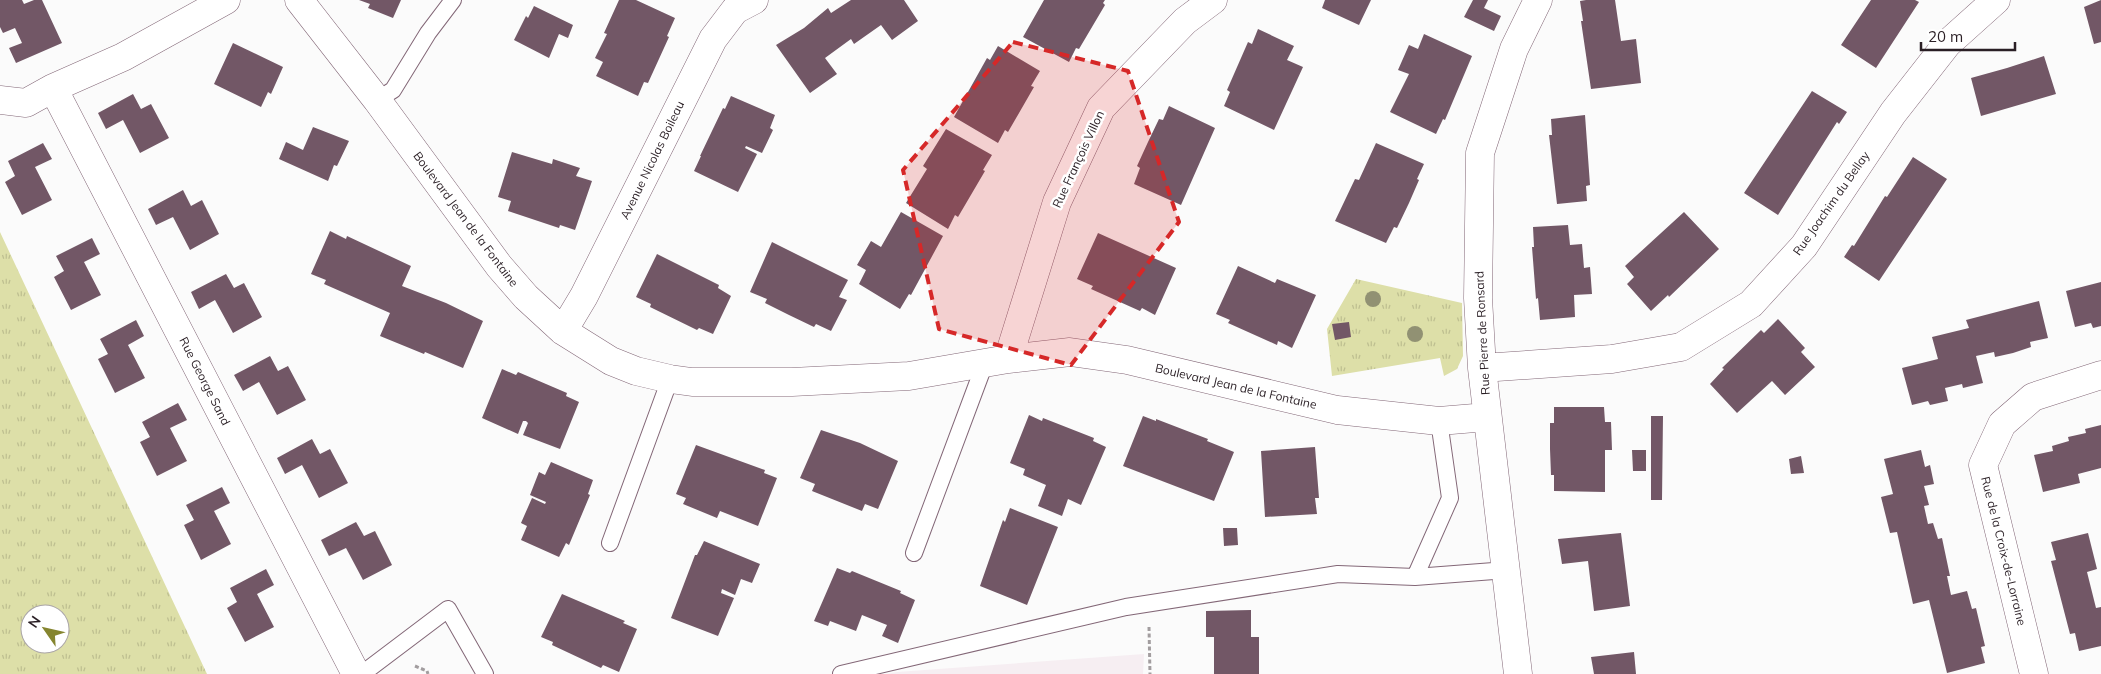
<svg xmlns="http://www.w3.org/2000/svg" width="2101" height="674" viewBox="0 0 2101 674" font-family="Mulish,sans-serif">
<defs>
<pattern id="grass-tufts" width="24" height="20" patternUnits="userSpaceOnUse" patternTransform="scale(1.25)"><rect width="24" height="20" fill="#dddfa8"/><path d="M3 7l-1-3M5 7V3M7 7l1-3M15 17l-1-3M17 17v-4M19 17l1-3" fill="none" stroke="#bebf90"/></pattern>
</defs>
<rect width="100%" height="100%" fill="#fbfbfb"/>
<path fill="#f6eef2" d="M1144 654 1143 674H886L897 672Z"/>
<path fill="url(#grass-tufts)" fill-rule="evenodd" d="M0 232 207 674H0ZM30 614H60V644H30Z
M1356 279 1462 303 1463 356 1457 369 1444 376 1440 358 1332 376 1327 329Z"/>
<path fill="#725766" d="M0 0H22L24 4 34 0H42L62 43 16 63 9 48 22 43 15 28 3 33 0 27Z
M359 0H401L393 18 368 8 370 4Z
M619 0H636L675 18 667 36 669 37 648 83 644 82 638 96 596 76 603 62 595 58 607 34 604 33Z
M851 0H904L918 21 892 40 881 25 854 44 851 39 825 58 837 74 810 93 776 45 804 28 828 8 831 13Z
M1044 0H1105L1103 3 1105 5 1079 49 1076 48 1069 62 1023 37Z
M1325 0H1371L1359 25 1322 8Z
M1473 0H1488L1484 8 1501 16 1494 31 1464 17Z
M1586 0H1615L1621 41 1636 39 1641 83 1591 89 1581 21H1583L1580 1Z
M1871 0H1915L1919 2 1876 68 1841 45Z
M2101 0V42L2094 44 2084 7Z
M534 6 573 25 568 38 559 34 549 58 514 40 526 16 528 18Z
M1258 29 1294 46 1287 60 1303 67 1274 130 1224 106 1230 92 1227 90 1248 42 1252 44Z
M1424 34 1472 56 1445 120 1443 119 1436 134 1390 112 1409 74 1398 70 1409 45 1418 49Z
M233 43 283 67 271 94 268 92 261 107 214 84Z
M998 46 1040 71 1031 86 1034 87 1008 132 1005 130 998 143 954 117 987 58 990 60Z
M2044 56 2056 94 1981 116 1971 78 2007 68Z
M1812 91 1847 112 1839 124 1837 122 1778 215 1744 193Z
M133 94 141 109 151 104 169 138 140 153 123 120 106 129 98 113Z
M731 96 775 115 770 128 773 130 762 153 746 146 745 148 757 154 738 192 694 171 701 156H700L723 108 725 109Z
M1169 106 1215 128 1181 205 1134 184 1140 168 1137 166 1148 142 1159 119 1163 120Z
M1585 115 1590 185 1586 186 1587 201 1557 204 1549 135H1552L1551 119Z
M313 127 349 141 337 166 334 165 328 181 279 159 286 142 303 150Z
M946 129 992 155 983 170 985 171 958 217 955 215 948 229 906 203 927 169 923 166Z
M43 143 52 159 35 167 52 200 22 215 5 182 15 176 8 161Z
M1376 143 1424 164 1417 179 1419 180 1409 203 1397 228 1394 227 1386 243 1335 221 1355 179 1359 180Z
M512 152 552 164 553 159 580 168 576 176 592 181 575 230 560 225 559 228 508 211 511 201 498 197Z
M1913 157 1947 179 1879 281 1844 257 1852 245 1854 246 1885 196 1887 197Z
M183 190 191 206 202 200 219 234 190 250 173 217 156 225 148 209Z
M901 212 943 236 911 295 909 294 900 309 859 284 866 270 857 265 871 241 881 247Z
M1684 212 1719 249 1669 297 1668 295 1651 311 1627 284 1634 277 1625 266Z
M1568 225 1570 245 1582 244 1584 268 1590 267 1592 294 1574 295 1575 317 1540 320 1538 298 1536 299 1532 247H1534L1533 227Z
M330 231 346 239 347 236 411 266 402 286 446 303 483 321 463 368 425 352 424 354 380 336 390 313 324 284 326 280 311 274Z
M1098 233 1176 268 1155 315 1142 308 1140 311 1091 289 1093 286 1077 279Z
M92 238 100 254 84 262 101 295 71 310 54 277 64 271 56 256Z
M772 242 848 280 839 297 847 300 831 331 816 324 814 327 789 315 765 303 767 299 750 292Z
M657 254 719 285 718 288 731 296 713 334 699 328 697 330 650 307 651 304 636 297Z
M1238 266 1275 283 1277 279 1316 295 1292 348 1278 341 1277 345 1228 323 1230 320 1216 314Z
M226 274 234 288 244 283 262 317 233 333 215 300 199 309 191 292Z
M2101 282V326L2093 328 2091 323 2075 327 2066 291Z
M2039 301 2048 338 2030 342 2031 347 2013 353 1995 357 1994 352 1976 356 1983 383 1963 388 1962 384 1945 388 1948 401 1930 405 1928 401 1912 405 1902 368 1938 359 1932 337 1969 328 1966 320Z
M1778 319 1805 348 1801 352 1815 367 1785 395 1772 381 1737 413 1710 384 1724 369 1722 368 1761 330 1764 333Z
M136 320 144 336 128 345 145 378 115 393 98 359 108 354 100 339Z
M1349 322 1351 337 1335 340 1332 324Z
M270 356 278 371 288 366 306 400 277 415 259 382 243 391 234 375Z
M502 369 516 375 518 372 567 393 566 396 579 402 560 449 523 435 528 423 526 421H523L518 434 482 418Z
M178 403 187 420 170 428 187 461 157 476 140 442 150 437 142 422Z
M1554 407H1604L1605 422H1611L1612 450H1605V492L1554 491V475H1551L1550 449V423H1554Z
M1029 415 1042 421 1043 418 1094 438 1093 441 1106 447 1081 505 1068 499 1062 516 1038 506 1046 485 1023 475 1025 469 1010 463Z
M1143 416 1156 421V419L1208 439 1207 441 1234 452 1214 501 1123 466Z
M1651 416H1663L1662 500H1651Z
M2101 425V468L2078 474 2080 483 2043 492 2034 455 2053 451 2052 446 2069 441 2068 437 2086 433 2085 429Z
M821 430 860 443 898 461 878 509 865 504 862 511 812 491 815 484 800 478Z
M312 439 320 454 330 449 348 483 319 498 302 465 285 474 277 458Z
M696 445 765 470 764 473 777 478 758 526 720 511 717 518 683 504 686 498 676 494Z
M1315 447 1319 498H1315L1317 514 1265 517 1261 451Z
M1632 450H1646V471H1633Z
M1921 450 1925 467 1930 465 1934 484 1924 486 1929 505 1924 506 1928 524 1933 523 1938 539 1942 538 1950 576H1947L1951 595 1967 591 1972 609 1976 608 1985 646 1981 647 1985 663 1947 673 1929 600 1913 604 1897 532 1890 533 1881 497 1893 494 1884 459Z
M1801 456 1804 473 1791 474 1789 459Z
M551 462 593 480 588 494 590 495 569 545 566 543 559 557 521 540 527 526 521 523 532 498 545 504 546 502 530 495 539 472 545 475Z
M222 487 230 503 214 511 231 544 201 560 184 525 194 520 186 505Z
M1010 508 1058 527 1027 605 980 586 1003 520 1005 522Z
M356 522 364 536 375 531 392 565 363 580 346 548 329 556 321 540Z
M1223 528H1237L1238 545 1224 546Z
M1621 533 1630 606 1594 611 1588 561 1562 564 1558 539Z
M2088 533 2097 569 2087 572 2096 608 2101 607V646L2079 651 2075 633 2070 634 2051 561 2056 560 2051 542Z
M704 541 760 564 752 583 741 579 735 595 722 589 721 593 734 598 718 636 671 618 695 555H697Z
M837 568 850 573 852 571 901 591 900 593 915 600 898 643 882 636 887 625 862 615 856 631 830 621 828 626 814 621Z
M266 569 274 585 257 594 274 627 245 642 227 608 237 602 230 588Z
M562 594 625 621 623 623 637 629 619 672 603 665 601 668 552 645 553 642 541 637Z
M1251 610V637H1259V674H1214V637H1206V611Z
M1634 652 1636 674H1594L1591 657Z"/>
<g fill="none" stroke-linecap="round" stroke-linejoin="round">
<g stroke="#836777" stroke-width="18">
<path id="service" d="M377 100 393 90 428 33 453 0
M1439 421 1450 498 1415 577 1507 570
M610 543 670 379
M914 553 985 363
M362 674 448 609 485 674
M841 674 1126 607 1338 574 1415 577"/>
</g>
<g stroke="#836777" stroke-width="29">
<path id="minor" d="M299 0 377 100 499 266 526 297 563 331 611 361 636 371 670 379 692 382H792L909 376 1008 359 1070 352 1127 360 1337 410 1439 421 1487 417
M53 88 356 674
M0 100 26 103 53 88 123 57 226 0
M563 331 584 296 713 39 735 10 754 0
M1008 359 1057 202 1101 108 1185 21 1213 0
M1482 368 1612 359 1681 347 1751 304 1804 246 1893 113 1947 44 1996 0
M1518 674 1482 368 1478 298 1480 153 1514 49 1538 0
M2034 674 1983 465 2002 424 2033 397 2101 375"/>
</g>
<path stroke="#a29d9f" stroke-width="3" stroke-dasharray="4 2.5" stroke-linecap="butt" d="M1149 627 1150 674
M415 666 427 671 428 674"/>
<use href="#service" stroke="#fff" stroke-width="16"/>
<use href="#minor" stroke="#fff" stroke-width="28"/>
</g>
<g fill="#919173">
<circle cx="1373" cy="299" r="8"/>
<circle cx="1415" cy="334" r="8"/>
</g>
<path fill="#d62828" fill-opacity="0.2" stroke="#d62828" stroke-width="4" stroke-dasharray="10 6" stroke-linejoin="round" d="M1013 42 1128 71 1179 222 1071 365 939 329 903 170Z"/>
<g text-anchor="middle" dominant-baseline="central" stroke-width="5" stroke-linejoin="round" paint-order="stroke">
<g font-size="12" fill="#2a1f25" stroke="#fff">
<text transform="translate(1078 159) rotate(-65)">Rue François Villon</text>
<text transform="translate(652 160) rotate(-64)">Avenue Nicolas Boileau</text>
<text transform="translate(1831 203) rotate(-55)">Rue Joachim du Bellay</text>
<text transform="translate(466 219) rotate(53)">Boulevard Jean de la Fontaine</text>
<text transform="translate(1482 333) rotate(-93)">Rue Pierre de Ronsard</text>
<text transform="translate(205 381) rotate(63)">Rue George Sand</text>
<text transform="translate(1236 386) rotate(13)">Boulevard Jean de la Fontaine</text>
<text transform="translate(2004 551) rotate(76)">Rue de la Croix-de-Lorraine</text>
</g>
</g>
<g transform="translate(45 629) rotate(304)"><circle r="24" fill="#ffffff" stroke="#aaa5a8"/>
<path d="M0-4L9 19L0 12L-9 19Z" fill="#85852f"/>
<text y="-8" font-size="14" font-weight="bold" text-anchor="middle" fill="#2a1f25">N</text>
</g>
<path d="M1921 42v8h94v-8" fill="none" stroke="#2a1f25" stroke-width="2.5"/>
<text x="1928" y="42" font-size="15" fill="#2a1f25" stroke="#ffffff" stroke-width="4" paint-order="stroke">20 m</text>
</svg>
